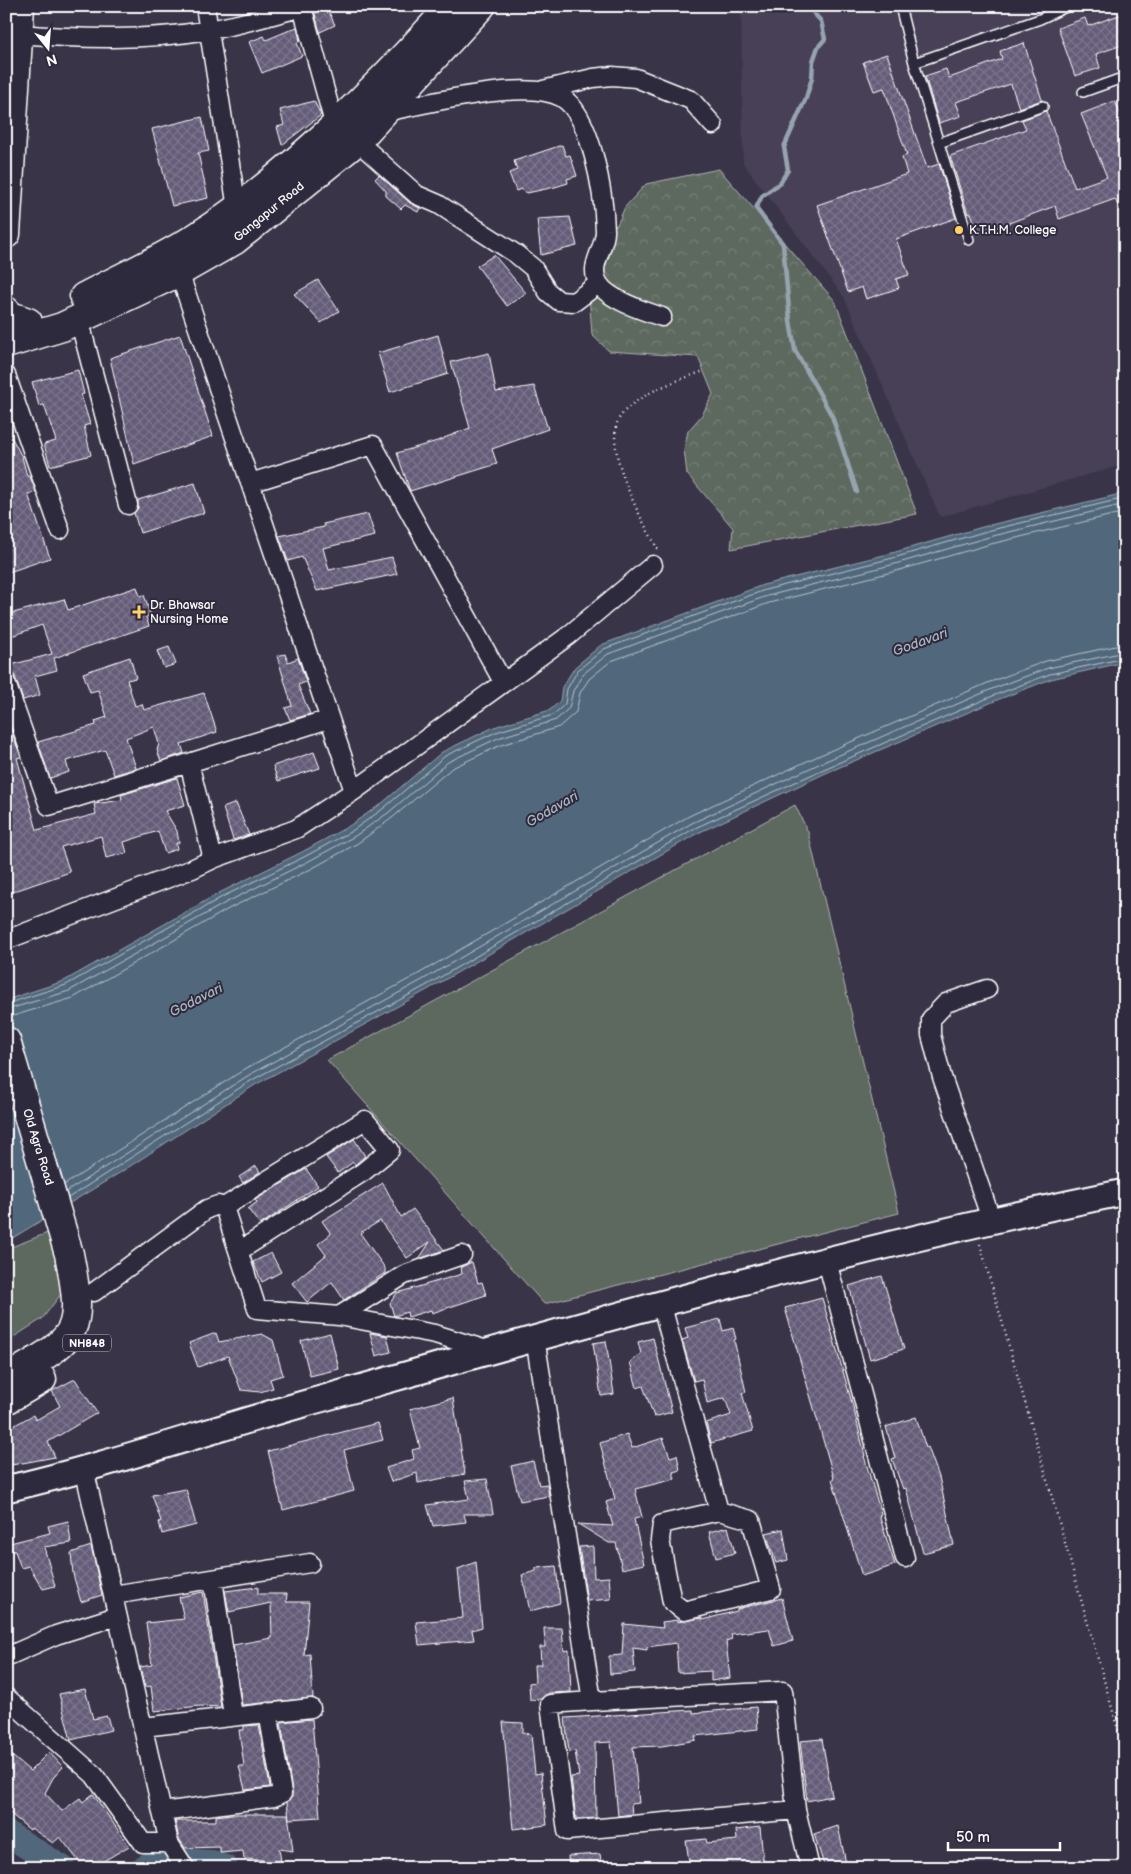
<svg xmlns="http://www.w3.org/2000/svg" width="1131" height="1874" viewBox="0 0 1131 1874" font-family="'Balsamiq Sans',sans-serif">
<defs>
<pattern id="forest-crowns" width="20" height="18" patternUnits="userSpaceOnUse" patternTransform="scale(1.25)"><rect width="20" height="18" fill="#5d695f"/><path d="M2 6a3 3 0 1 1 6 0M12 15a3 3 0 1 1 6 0" fill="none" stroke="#758077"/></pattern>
<pattern id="building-cross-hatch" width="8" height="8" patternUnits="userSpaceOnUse" patternTransform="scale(1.25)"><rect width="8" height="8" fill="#655c79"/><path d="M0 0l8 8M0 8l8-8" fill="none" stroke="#7c748d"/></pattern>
</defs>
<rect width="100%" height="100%" fill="#3a3449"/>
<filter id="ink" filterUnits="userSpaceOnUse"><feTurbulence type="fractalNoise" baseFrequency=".02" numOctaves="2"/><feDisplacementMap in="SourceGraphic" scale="10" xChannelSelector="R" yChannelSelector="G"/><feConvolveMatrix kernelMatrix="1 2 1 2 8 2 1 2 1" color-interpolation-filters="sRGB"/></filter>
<g filter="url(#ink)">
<path fill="#474057" d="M741 6H1125V464L940 517 844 297 743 163Z"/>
<path fill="#5d695f" stroke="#aeb4af" d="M795 805 808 832 899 1213 544 1304 327 1060Z
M50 1232 68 1285 42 1319 6 1342V1249Z"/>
<path fill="url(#forest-crowns)" stroke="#aeb4af" d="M719 169 835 301 917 514 731 549 733 528 687 474 684 449 688 431 702 415 713 394 698 357 609 351 592 335 588 280 595 234 617 225 625 207 646 184Z"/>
<path fill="#51687c" stroke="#97a4b0" d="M1125 493V662L1051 679 997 700 826 773 698 833 429 989 255 1085 121 1172 6 1242V1000L64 981 221 892 302 852 349 826 381 804 442 752 494 727 550 710 560 701 562 687 575 667 601 645 763 585 892 553 986 526Z"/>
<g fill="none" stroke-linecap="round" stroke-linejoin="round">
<path stroke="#b9c3cb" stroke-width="1" d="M6 1004 66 985 224 896 304 857 352 831 384 808 445 756 496 732 553 715 565 704 567 689 578 670 604 649 765 590 893 558 987 531 1125 498
M6 1010 69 991 227 902 307 862 355 836 388 813 448 762 498 738 556 720 569 708 573 691 583 674 608 654 767 596 895 564 989 537 1125 504
M6 1018 73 998 230 908 311 869 358 843 392 818 452 768 501 745 559 727 576 712 580 693 589 679 611 661 769 603 896 571 991 544 1125 512
M64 1185 245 1069 420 973 689 816 818 756 990 682 1046 661 1125 644
M66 1192 249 1075 424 979 692 823 821 763 992 689 1048 668 1125 652
M68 1198 252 1080 427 985 695 828 824 769 995 695 1050 674 1125 658"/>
<path stroke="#97a4b0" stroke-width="4.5" d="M807 6 821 21 825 39 818 47 813 61 812 78 806 98 784 147 788 170 780 183 762 196 756 208 783 244 790 321 795 350 832 416 857 492"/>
<path stroke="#51687c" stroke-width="26" d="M6 1833 62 1868
M144 1868 159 1860 212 1863 225 1868"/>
</g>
<path fill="url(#building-cross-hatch)" stroke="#fff" d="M326 6 335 25 320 32 313 7Z
M1125 13V44L1096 54 1100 68 1075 76 1058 28 1085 18 1088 26Z
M297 27 300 41 297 43 302 56 262 73 249 42 264 36 266 40Z
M1024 43 1042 100 1019 108 1011 84 956 102 961 116 939 123 925 76 946 69 949 78 1002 59 1000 51Z
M887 54 927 168 939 164 956 218 896 239 909 275 896 279 899 288 866 299 862 287 848 292 817 205 907 174 902 157 907 155 884 88 874 91 863 62Z
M314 101 321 115 282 145 277 127 284 125 280 110Z
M1115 101 1125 125V221L1115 199 1059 219 1055 206 979 234 971 213 968 214 950 156 1026 129 1022 120 1046 111 1075 188 1107 177 1081 114Z
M202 117 209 151 198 153 208 198 172 206 152 129Z
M562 145 566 156 570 155 577 176 567 179 568 183 555 187 527 193 521 189 516 191 509 173 517 170 514 161Z
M379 175 410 203 420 208 418 212 405 205 401 209 386 196V191L375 179Z
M570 217 577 246 541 255 537 219Z
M494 255 526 293 507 306 477 266Z
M318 280 339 311 321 323 294 294Z
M180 335 213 436 134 464 110 358Z
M438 335 448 374 390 392 378 353Z
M489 353 496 392 534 386 548 429 492 449 497 464 410 491 397 453 444 439V438L470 428 451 362Z
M78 370 84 394 81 395 90 424 84 426 91 455 50 466 44 444 56 441 44 405 39 406 32 382Z
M6 427 22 457 27 476H30L36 492 28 494 50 558 6 573Z
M195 483 204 513 140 533 134 513 138 508V500Z
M368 514 375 536 323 548 329 570 392 557 397 574 317 591 302 557 288 561 279 536 324 527 323 524Z
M137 587 140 596 144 595 151 615 146 617 149 626 54 658 57 670 35 676 40 695 23 700 11 665 52 654 42 625 6 638V615L64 599 68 610Z
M169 647 176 664 164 668 157 651Z
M285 654 288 662 298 658 306 682 298 685 310 714 290 720 285 708 292 706 277 656Z
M130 657 136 678 127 680 135 706 142 704 144 710 204 693 217 732 181 744 184 753 161 761 157 750 159 744 154 727 126 738 136 768 114 775 105 750 66 761 69 772 50 778 38 742 96 725 95 721 107 717 98 690 90 692 83 673Z
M9 724 21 757 17 758 37 830 96 814 94 804 122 800 121 795 177 778 185 805 165 811 177 831 179 843H176L177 849 165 853 158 831 124 842 127 853 106 858 101 836 61 847 70 872 6 894V725Z
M314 752 320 768 278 781 273 766Z
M236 803 249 835 233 840 223 808Z
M354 1139 365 1156 355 1165 353 1162 338 1173 326 1157Z
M256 1166 260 1172 243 1183 239 1177Z
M306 1169 318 1186 260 1225 248 1209 257 1202 255 1200Z
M383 1183 401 1217 413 1209 444 1250 419 1259 430 1242 407 1258 380 1221 360 1233 385 1268V1273L344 1300 332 1282 307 1302 292 1283 326 1255 318 1244 331 1234 322 1221Z
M271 1253 281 1272 262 1282 253 1262Z
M472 1262 478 1283 482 1282 486 1295 432 1313 431 1310 408 1317 407 1312 394 1316 390 1303 397 1293 462 1274 461 1267Z
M882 1276 904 1349 870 1359 849 1286Z
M822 1298 854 1410 865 1456H864L881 1514 879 1515 895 1565 862 1576 832 1479 834 1478 785 1308Z
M720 1319 723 1331 733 1328 736 1339 734 1340 746 1392 742 1393 753 1431 711 1443 706 1423 731 1415 725 1398 707 1403 702 1379 694 1381 682 1340 688 1338 685 1328Z
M216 1333 219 1342 262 1334 273 1340 283 1375 270 1379 273 1388 260 1392 241 1390 228 1356 198 1367 189 1343Z
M330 1333 339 1369 310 1376 301 1341Z
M370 1333 387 1336 391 1352 376 1356Z
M653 1338 672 1412 654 1417 643 1386 637 1388 630 1362 641 1354 638 1342Z
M606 1341 614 1394 601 1396 593 1343Z
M75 1379 97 1413 48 1442 55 1457 6 1466V1430L33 1415 36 1420 60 1406 52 1391Z
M453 1398 465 1474 418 1483 417 1473 391 1482 386 1468 414 1459 412 1450 420 1448 410 1409Z
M916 1417 926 1448 928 1447 939 1477 954 1545 923 1553 906 1488 903 1489 892 1459 895 1458 886 1427Z
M378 1423 383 1440 344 1450 354 1491 283 1510 268 1451Z
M627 1434 632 1448 663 1438 670 1457 677 1455 680 1470 673 1472 675 1479 635 1489 642 1517 634 1519 644 1564 622 1569 616 1543H609L578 1524 613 1526 606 1502 615 1499 600 1443Z
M533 1461 539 1485 547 1484 549 1496 520 1501 511 1466Z
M487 1479 493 1514H464L466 1522 433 1526 427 1505 469 1499 465 1481Z
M186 1489 196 1525 162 1534 159 1522 161 1521 152 1495Z
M68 1521 71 1543 44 1547 55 1586 43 1589 29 1566 21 1568 15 1551H12L10 1543 50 1533 48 1526Z
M728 1527 735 1553 716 1558 709 1532Z
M783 1529 788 1560 776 1563 766 1533Z
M91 1546 102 1595 81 1602 73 1574 71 1553Z
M593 1546 594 1578 609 1577 611 1599 587 1601 579 1547Z
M476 1562 482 1627 472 1630 474 1640 419 1645 416 1622 463 1618 458 1569Z
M556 1566 560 1603 530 1611 522 1575 536 1571V1568Z
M258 1587V1594H287L286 1602H309L304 1655 310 1654 313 1698 242 1705 233 1645 272 1638 271 1603 229 1612 225 1591Z
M203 1592 221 1707 200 1706 154 1711 151 1686 145 1687 140 1667 152 1665 146 1623 184 1619 179 1597Z
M782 1598 793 1641 774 1646 769 1629 731 1634 732 1639 726 1641 730 1678 711 1681V1671L678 1673 676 1643 647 1647V1650L633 1648 635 1672 610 1674 609 1656 622 1655 624 1624 663 1628 662 1622 677 1620V1622L702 1618V1620L737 1611V1609Z
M544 1628H562L564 1651 569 1650 571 1692 549 1693 541 1699 530 1700 529 1683 535 1682 534 1665H541L540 1647H545Z
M85 1689 93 1719 107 1716 111 1730 71 1740 59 1694Z
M756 1707 758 1729 695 1736 696 1740 662 1746 633 1747 639 1803 631 1804 632 1814 618 1816 611 1742 595 1743 596 1818 576 1819 571 1777 579 1776 575 1751 569 1752 565 1718 693 1710V1713Z
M312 1719 320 1817 289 1819 287 1802 292 1797V1791L281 1722Z
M503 1722 523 1723V1733L531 1734 535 1774 541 1773 547 1825 513 1829Z
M259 1725 270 1787 245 1790 239 1766H244L239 1730H244V1726Z
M822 1739 832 1796 807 1801 800 1741Z
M6 1751 30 1771 49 1752 63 1767 53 1778 45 1793 62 1811 80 1798 83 1802 93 1794 129 1846 92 1868H84L60 1837 53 1843 31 1828 30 1830 6 1810Z
M231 1814H288L293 1851 279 1849 281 1861 244 1859 243 1851 220 1853V1847L185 1848 179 1839 175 1821H216V1816Z
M838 1826 847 1868H825L814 1834Z
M760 1827 764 1868H690L686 1841 706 1839 707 1843 737 1840 736 1830Z
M600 1854 602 1868H569L568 1856Z"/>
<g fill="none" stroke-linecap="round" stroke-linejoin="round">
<g stroke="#fff" stroke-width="12">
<path id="service" d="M900 6 914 63 969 240
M914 63 1040 19 1068 6
M1083 92 1125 77
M939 143 1043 106"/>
</g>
<g stroke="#fff" stroke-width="21">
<path id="minor" d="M205 6 237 208
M18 34C82 39 145 41 209 30 240 25 272 15 302 7L337 134
M543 90 593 78 612 76 636 78 691 100 713 125
M385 112C426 104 526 78 561 97 592 114 604 197 605 230 606 248 587 266 599 284 609 300 644 311 662 317
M357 141 417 195 438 204 516 254 533 268 548 292 559 301 574 302 598 284
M79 319 128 505
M6 375 60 530
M250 483 373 445 503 682
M6 683 49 806 189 763
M354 791 568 636 653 565
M213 859 189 763 329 719
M6 940 192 869 213 859 296 829 354 791 176 263
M987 989 946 1003 931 1019V1035L942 1077 991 1219
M224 1207 365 1120 390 1150 363 1172 239 1251
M827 1261 905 1558
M94 1292 207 1209 218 1205 224 1207 257 1309 339 1316 435 1334 490 1351
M661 1303 719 1511 751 1520 771 1589 684 1611 672 1602 660 1540 662 1524 719 1511
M339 1316 404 1275 462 1255
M535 1338 592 1701 550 1704 567 1831 796 1810 783 1691 592 1701
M84 1468 169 1843 185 1868
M213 1579 233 1716
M113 1595 310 1563
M6 1657 56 1635 117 1616
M6 1697 94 1775 143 1843H169
M143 1727 311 1708
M796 1810 810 1868
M162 1812 274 1797 282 1793 268 1712"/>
</g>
<g stroke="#fff" stroke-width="29">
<path id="secondary" d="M6 1489C106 1466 204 1432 303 1404 575 1327 847 1248 1125 1192"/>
</g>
<g stroke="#fff" stroke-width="31">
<path id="primary" d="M84 297C122 277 162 259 198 236 293 173 375 90 451 6
M6 344 62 327 179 272 235 240 357 141 481 6"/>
</g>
<g stroke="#fff" stroke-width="31">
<path id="trunk" d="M6 234 20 6
M6 311 11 316 28 322
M6 1041 69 1254C86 1339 75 1337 6 1379
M6 1400 42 1379"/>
</g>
<path stroke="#fff" stroke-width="2.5" stroke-dasharray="1 4" stroke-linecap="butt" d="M658 549C642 522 601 446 620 417 635 394 679 380 704 371
M980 1244 1125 1754"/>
<use href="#service" stroke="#2f2a3d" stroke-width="9"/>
<use href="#minor" stroke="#2f2a3d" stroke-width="18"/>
<use href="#secondary" stroke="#2f2a3d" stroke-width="25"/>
<use href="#primary" stroke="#2f2a3d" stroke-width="28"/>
<use href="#trunk" stroke="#2f2a3d" stroke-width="28"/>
</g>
</g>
<g fill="#ffd166" stroke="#2f2a3d" stroke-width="2">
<circle cx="959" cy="230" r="5"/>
<path d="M136.5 604.5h5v5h5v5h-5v5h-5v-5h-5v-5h5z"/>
</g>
<g text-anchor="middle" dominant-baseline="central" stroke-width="4" stroke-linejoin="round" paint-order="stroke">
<rect fill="#2f2a3d" stroke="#c1bfc5" stroke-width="1" x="63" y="1334.5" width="48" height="17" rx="4"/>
<g font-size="11" font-weight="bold" fill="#fff">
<text x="87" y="1343">NH848</text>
</g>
<g font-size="12" fill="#fff" stroke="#2f2a3d">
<text transform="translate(269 212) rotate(-39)">Gangapur Road</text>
<text transform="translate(38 1147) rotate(73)">Old Agra Road</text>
</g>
<g font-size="12" fill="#fff" stroke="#2f2a3d" text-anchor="start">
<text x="969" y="230">K.T.H.M. College</text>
<text x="150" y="605">Dr. Bhawsar<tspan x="150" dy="14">Nursing Home</tspan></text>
</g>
<g font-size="14" font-style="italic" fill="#a8b4be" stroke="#2f2a3d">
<text transform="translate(920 642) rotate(-20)">Godavari</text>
<text transform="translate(552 809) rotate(-30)">Godavari</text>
<text transform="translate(196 1000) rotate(-27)">Godavari</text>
</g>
</g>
<rect width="1131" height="1874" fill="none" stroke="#2f2a3d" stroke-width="25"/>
<rect x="12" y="12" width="1106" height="1849" fill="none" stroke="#fff" stroke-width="2" filter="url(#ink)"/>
<g transform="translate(48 48) rotate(163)" stroke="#2f2a3d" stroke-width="4" paint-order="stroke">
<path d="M0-4L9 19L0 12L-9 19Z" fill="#ffffff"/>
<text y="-8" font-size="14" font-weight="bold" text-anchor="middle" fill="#ffffff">N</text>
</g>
<path d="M948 1842v8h112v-8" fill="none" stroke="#ffffff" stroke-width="2.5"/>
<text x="956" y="1842" font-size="15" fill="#ffffff" stroke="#2f2a3d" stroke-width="4" paint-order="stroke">50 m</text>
</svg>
